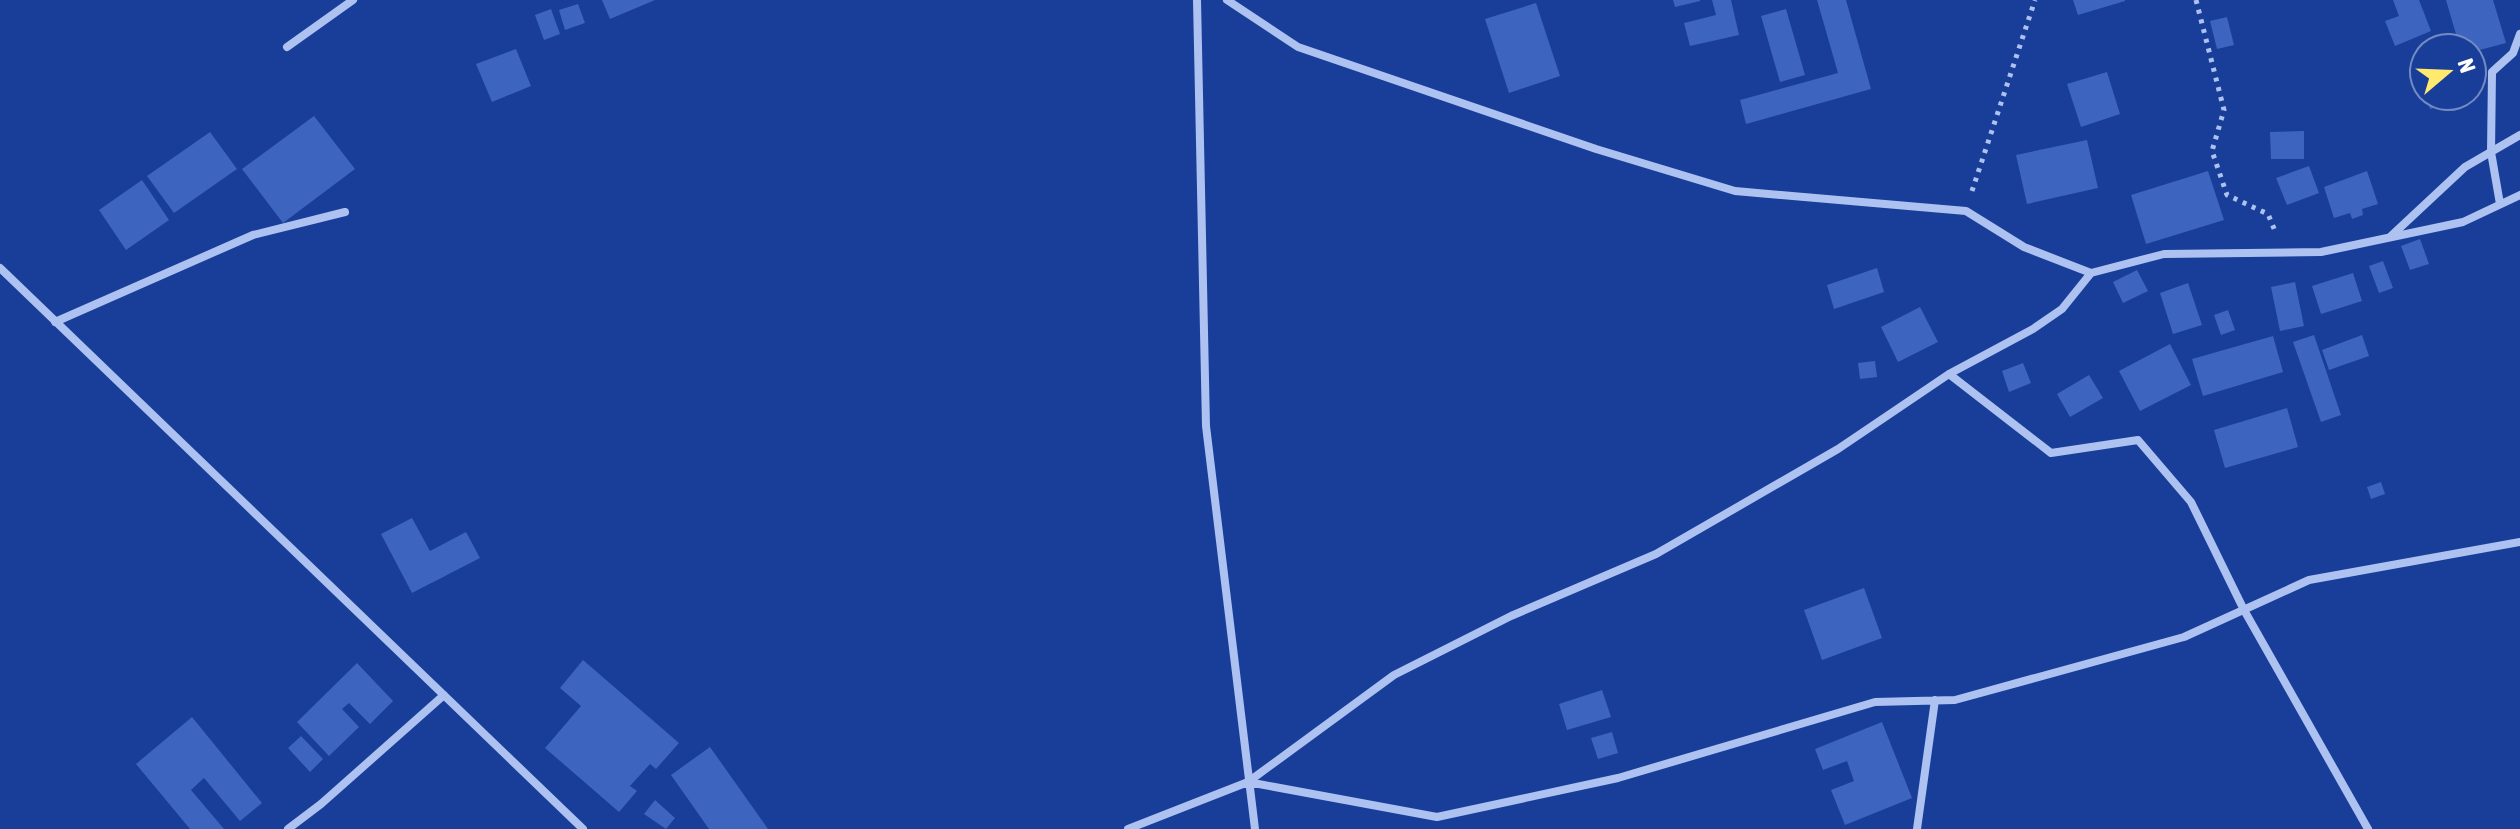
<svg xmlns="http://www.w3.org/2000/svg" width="2520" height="829" viewBox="0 0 2520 829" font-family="'Asap Condensed',sans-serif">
<rect width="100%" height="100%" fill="#183e99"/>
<path fill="#3d64be" d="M602 0H655L610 19Z
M1673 0H1700V1L1675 7Z
M1712 0H1731L1739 35 1690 46 1684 23 1716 15Z
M1817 0H1846L1871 89 1746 124 1740 100 1838 73Z
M2073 0H2125V1L2078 15Z
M2393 0H2419L2431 31 2395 46 2385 21 2399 16Z
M2446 0H2493L2506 43 2472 52V48H2460Z
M1536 3 1560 76 1509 93 1485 19Z
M578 4 585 23 565 30 559 10Z
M551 9 560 34 544 40 535 15Z
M1786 9 1805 75 1780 82 1761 16Z
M2227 17 2234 45 2217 49 2210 21Z
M516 49 531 86 492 102 476 64Z
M2107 72 2120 114 2081 127 2067 84Z
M2426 96H2447L2449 103 2430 109Z
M314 116 355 169 283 223 242 169Z
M2304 131V159H2271L2270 132Z
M210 132 237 169 174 213 147 176Z
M2087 140 2098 188 2027 204 2016 155Z
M2309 166 2319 193 2287 205 2276 178Z
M2208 171 2224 220 2146 244 2131 195Z
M2367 171 2378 204 2362 209 2363 215 2352 219 2350 213 2334 218 2324 187Z
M142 180 169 220 126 250 99 210Z
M2420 239 2429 264 2410 270 2401 246Z
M2383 261 2393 288 2379 293 2369 266Z
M1877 268 1884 292 1834 309 1827 285Z
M2137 270 2148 291 2123 303 2113 282Z
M2353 273 2362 301 2321 314 2312 286Z
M2295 282 2304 326 2280 331 2271 287Z
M2188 283 2202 325 2173 334 2160 293Z
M1920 307 1938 342 1898 362 1881 327Z
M2228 310 2235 330 2221 335 2214 315Z
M2314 335 2341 415 2321 422 2293 342Z
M2362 335 2369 356 2329 370 2322 350Z
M2273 336 2283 372 2203 396 2192 359Z
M2170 344 2191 385 2140 411 2119 371Z
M1875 361 1877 377 1860 379 1858 363Z
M2023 363 2031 383 2009 392 2002 371Z
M2089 375 2103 398 2070 417 2057 394Z
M2287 408 2298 447 2225 468 2214 430Z
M2381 482 2385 494 2371 499 2367 487Z
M412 518 430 551 466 532 480 558 412 593 381 534Z
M1864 588 1882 638 1822 660 1804 610Z
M583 660 679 743 656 769 650 764 630 786 637 791 619 812 545 748 581 706 560 688Z
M357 663 393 701 370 724 349 703 342 709 359 727 329 756 297 722Z
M1602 690 1611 717 1567 730 1559 704Z
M192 717 262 803 240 821 204 778 191 790 224 829H190L136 764Z
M1882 722 1912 798 1845 825 1831 790 1854 781 1847 761 1823 770 1815 749Z
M1612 732 1618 753 1598 759 1591 738Z
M301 736 323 759 310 772 288 748Z
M710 747 768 829H709L671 775Z
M655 800 675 818 666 829 644 814Z"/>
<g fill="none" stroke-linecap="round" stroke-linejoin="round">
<path stroke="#adc2f1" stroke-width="5" stroke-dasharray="4 6" stroke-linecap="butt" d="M2196 0 2224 110 2212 151 2227 195 2268 214 2275 231
M1972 191 2035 0"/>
<path stroke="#adc2f1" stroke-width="8" d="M1197 0 1206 426 1255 829
M1227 0 1298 47 1596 149 1735 191 1966 211 2024 247 2091 273 2164 254 2321 252 2463 222 2520 195
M287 47 353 0
M2500 204 2491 152 2492 72 2513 53 2520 34
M2390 237 2465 167 2520 135
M0 268 583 829
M55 322 253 235 345 212
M1949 374 2051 453 2138 440 2191 502 2244 610 2368 829
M1248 782 1437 817 1618 778 1875 702 1955 700 2184 637 2309 580 2520 542
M288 829 321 804 444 695
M1128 829 1248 782 1394 675 1511 616 1656 554 1838 449 1949 374 2033 329 2062 309 2091 273
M1917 829 1935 700"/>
</g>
<g transform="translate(2448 72) rotate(71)"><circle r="38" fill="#183e99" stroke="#748bc2" stroke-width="2"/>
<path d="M0-6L14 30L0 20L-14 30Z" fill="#ffea6d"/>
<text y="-12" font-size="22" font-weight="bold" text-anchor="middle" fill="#ffffff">N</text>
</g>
</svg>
